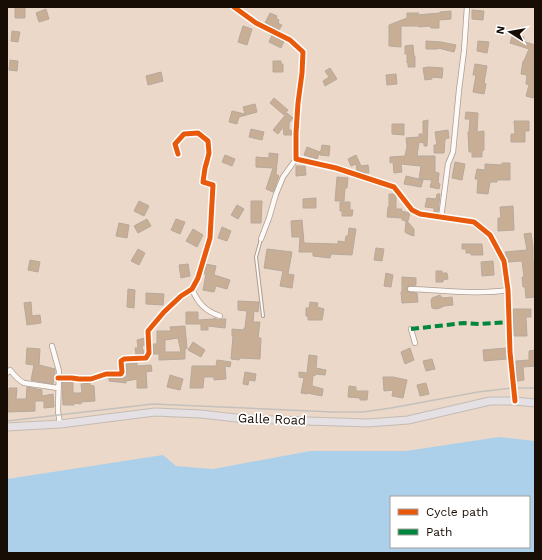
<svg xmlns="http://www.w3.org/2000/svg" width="542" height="560" viewBox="0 0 542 560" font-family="'Work Sans',sans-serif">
<rect width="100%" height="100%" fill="#ebd8c8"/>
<path fill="#acd0ea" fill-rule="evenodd" d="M499 437 535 441V553H7V479L163 455 176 466 213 469 310 451H406ZM391 497H529V547H391Z"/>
<path fill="#c7ae95" stroke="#b7a99d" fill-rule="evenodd" d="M15 7H25V18H15Z
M46 9 49 19 39 22 36 13Z
M472 10 484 11 483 20 472 19Z
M451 11V19L439 20V28H431L430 26 419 27 418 26H401V47L389 46V25L407 18V13H419L415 15H416L440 13V12Z
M270 13 277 16 276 18 279 20 278 23 282 25 279 30 265 23Z
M243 26 252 29 247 45 238 42Z
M12 31 20 32 18 42 11 41Z
M513 34 524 37 523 41 535 45V65L533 78H535V92L533 98 526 96 529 85 526 84 527 75 521 74 523 61H524L529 49 510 43Z
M272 35 284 41 281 48 269 42Z
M426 41 441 42 456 45 454 52 438 48V49H426Z
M478 41 489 42 487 53 477 51Z
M413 45 414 56H415V67H408V63H407V54H405V46Z
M10 60 18 61 17 71 9 70Z
M273 61H281V64H283V72H273Z
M475 64 487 66 484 83 486 84 484 94 473 92 476 75H473Z
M429 67 443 68 442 78 432 77V79L425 80 423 68Z
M330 68 337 79 325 86 323 81 329 77 325 71Z
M161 72 163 81 148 85 146 76Z
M396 74 397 84 387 85 386 75Z
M274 98 288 110 284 115 270 103Z
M255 104 257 112 239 117 237 124 229 122 232 111 245 114 243 107Z
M466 112 478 113 477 132 484 131V150L482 151V157H472V152H469L468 132H469L470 119H465Z
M287 113 293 118 289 123V130H291L292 135H284L283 127 278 134 273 130Z
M428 120 427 146H424V143L419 142 417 156H435V172L439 173 438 183 440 184 439 189 430 187 432 180 419 179 421 166 401 164 402 172 394 173 393 162 390 163V157L405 156 407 146 406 138 419 137V134H423V121Z
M514 121H529V131H525V142H511V134H515Z
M392 124H404V135L392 134Z
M251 129 264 132 262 140 249 137Z
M448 130 449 138 445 139 444 153H434V145H437L435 132Z
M322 145 330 146 329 156 320 155Z
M307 147 320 152 317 159 304 155Z
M269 153 278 154 276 174 279 176 273 192 266 189 273 168 256 167V157L269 158Z
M225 155 235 159 232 166 222 162Z
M356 155 361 166 368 165 369 173H364L357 171 356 164 351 166 348 159Z
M455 162 465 164 462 180 452 178Z
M502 163H510V180H497V182H490L488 194 477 193 478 179H475L477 169 485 170V164L502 165Z
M296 166H305L306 175 296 176Z
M406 176 423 180 421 187 404 184Z
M337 177 348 178 347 188H345L344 201H335Z
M389 194H395L396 195V209H402L401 211 410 213 408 221H407L414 229V236L408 234 405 232 406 221 402 220V218L387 217 388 207H389Z
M437 194H440L438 213 434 212V208L425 207 427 198 436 199Z
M316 198V208H303V199Z
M139 201 149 206 144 216 134 211Z
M251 201H262L261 223H251Z
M340 202H350V210H353L352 216H342V211H340Z
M237 205 244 209 238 219 231 215Z
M513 206 514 230 498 231V218H501L500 207Z
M147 219 151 226 138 233 134 226Z
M176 219 185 222 180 234 171 230Z
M302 220 304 243 338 244V241L345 242 346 236H348L349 228 356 229 352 255 331 254 330 258 313 256V252H299L300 237H292L291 221Z
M119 223 129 225 127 238 116 236Z
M222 227 231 231 227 241 218 238Z
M193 229 203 235 197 247 186 241Z
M531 233 533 247V261H535V297L526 298 525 287H523L522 277H524L522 261 508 262 506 256 505 252 527 250 524 234Z
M462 244H482L483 255H471V253H466V249H462Z
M376 248 384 249 382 261 374 260Z
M138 249 145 253 139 265 131 261Z
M267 249 292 252 288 274 294 275 292 288 280 286 283 271 264 268Z
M30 260 40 262 38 272 28 270Z
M493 261 494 275 482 276 481 262Z
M188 264 190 276 181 278 179 265Z
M206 264 216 266 214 275 230 280 227 289 216 286 214 292 203 290 206 274H204Z
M436 271H442V273H447L448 279 443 280V282H436Z
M386 273 393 275 391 287 384 286Z
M402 277 416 278V285L409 286 406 289 408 292 417 293 418 302 402 303 401 292H402Z
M128 289 135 290 134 308 127 307Z
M146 293 164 294 163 305 146 304Z
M440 295 441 297H442L443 298 452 297 453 305 444 306 440 308 436 309 432 308 431 301 432 298Z
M238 301 259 302 258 312 254 311 253 322H260L258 338H261L260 359 240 358 239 360 231 359 233 336H232V329L244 330V328H245L247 311 238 310Z
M31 302 32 316 40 315 41 323 27 325 24 303Z
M310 302 318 303 317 307 324 309 322 320H308V316H306V308H309Z
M513 309H531V317H526L527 336H514Z
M186 312H198V320L214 319V318L219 320 223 319H226L225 328 208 326V330H201V324H186Z
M185 326 187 349 185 348V359L159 360V354H153V344H157V331H171L170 327ZM178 338 181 352H165V340Z
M145 338V345L142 346 144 354 136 355 135 348H138L137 340Z
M193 342 205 350 201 357 188 350Z
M27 348 40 349 39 365 55 369V375L53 384 31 380 34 365 26 364Z
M410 348 414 360 405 364 401 352Z
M506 348 507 359 484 361 483 350Z
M535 350V366L523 367 524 380 517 381 516 369V361L529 360V351Z
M309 355 317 356 316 368 326 370 325 375 315 374V376L313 375 312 386 323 389 322 396 307 393V394L301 393 304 378 299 377V372L307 373Z
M432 359 435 369 426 371 423 361Z
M217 360 231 362 230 367 225 366 226 379 214 380V377H204L203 388H190L192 366H216Z
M137 363V366L151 365 152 371 146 372 147 388H137V379L126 381V383L109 381V378H122L124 377H127L126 364Z
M245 372 256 374 255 381 249 380 248 385 243 384Z
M170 375 183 379 180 390 167 387Z
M383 377H393L407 380 403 398 392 396 393 390 384 391Z
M62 382H73V393H82L81 384 90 383V385L94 386 95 401 81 402V404L74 403V405H63Z
M426 383 429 394 420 396 417 385Z
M349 386 356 387V391H368L367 400H360V398L348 397Z
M27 387 42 390V396L53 394 54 407 44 408V401H35V411L7 412 9 388H17L16 399H26Z"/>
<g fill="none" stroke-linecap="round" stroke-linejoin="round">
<g stroke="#ad9e92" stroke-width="4">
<path id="service" d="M261 239 256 257 263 316"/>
</g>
<g stroke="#ad9e92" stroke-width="6">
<path id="minor" d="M234 7 256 23 290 40 303 52 302 73 298 103 296 133V159L336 168 394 187 412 210 420 214 474 222 490 235 504 261 508 290 510 352 515 401
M441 218 448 164 453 152 459 90 464 51 467 7
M261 239 269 218 276 194 283 177 296 159
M192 289C198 303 205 311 220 316
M410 289C443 290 476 295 508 290
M411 329 415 343
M52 346 59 371 58 411 60 424
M7 373 10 370C14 375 18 380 24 383L58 388
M58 378H72L79 379H91L106 374H121L122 372 121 361 124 359 146 358 149 353 148 331 164 312 181 296 192 289 198 278 210 238 213 185 203 182 205 168 207 161 209 153 208 141 198 133 184 134 175 144 178 154"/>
</g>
<g stroke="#c5bcb4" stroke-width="9">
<path id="trunk" d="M7 427 60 424 155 412 201 414 245 419 368 423 408 420 490 401H515L535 403"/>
</g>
<use href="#service" stroke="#fcf9f7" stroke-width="2"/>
<use href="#minor" stroke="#fcf9f7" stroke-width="4.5"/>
<use href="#trunk" stroke="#e4e0e4" stroke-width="7"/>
<path stroke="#c5c0bc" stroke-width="1.5" d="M7 421 153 404 333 412H363L391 408 478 392 513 388H535"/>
<path stroke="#00873e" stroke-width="4" stroke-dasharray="8 4" stroke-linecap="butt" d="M411 329 464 323 480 324 509 322"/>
<g stroke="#fff" stroke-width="8">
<path id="cycleway" d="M234 7 256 23 290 40 303 52 302 73 298 103 296 133V159L336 168 394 187 412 210 420 214 474 222 490 235 504 261 508 290 510 352 515 401
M58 378H72L79 379H91L106 374H121L122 372 121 361 124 359 146 358 149 353 148 331 164 312 181 296 192 289 198 278 210 238 213 185 203 182 205 168 207 161 209 153 208 141 198 133 184 134 175 144 178 154"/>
</g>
<use href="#cycleway" stroke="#e8590c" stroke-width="5"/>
</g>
<g text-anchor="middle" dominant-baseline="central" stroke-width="3.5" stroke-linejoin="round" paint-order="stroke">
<g font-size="13" fill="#180d04" stroke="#fff">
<text transform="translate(272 419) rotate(2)">Galle Road</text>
</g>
</g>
<rect width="542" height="560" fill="none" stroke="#180d04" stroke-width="16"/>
<rect x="390" y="496" width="140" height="52" fill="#ffffff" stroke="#a39e9b"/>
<rect x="398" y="509" width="20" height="6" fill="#e8590c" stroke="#a39e9b"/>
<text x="426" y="516" font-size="12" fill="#180d04">Cycle path</text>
<rect x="398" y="529" width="20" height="6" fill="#00873e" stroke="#a39e9b"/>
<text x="426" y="536" font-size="12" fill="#180d04">Path</text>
<g transform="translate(510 32) rotate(281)" stroke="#ffffff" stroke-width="3" paint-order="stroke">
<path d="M0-3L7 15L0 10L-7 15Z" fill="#180d04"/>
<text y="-6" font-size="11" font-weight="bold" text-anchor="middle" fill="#180d04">N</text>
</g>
</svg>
